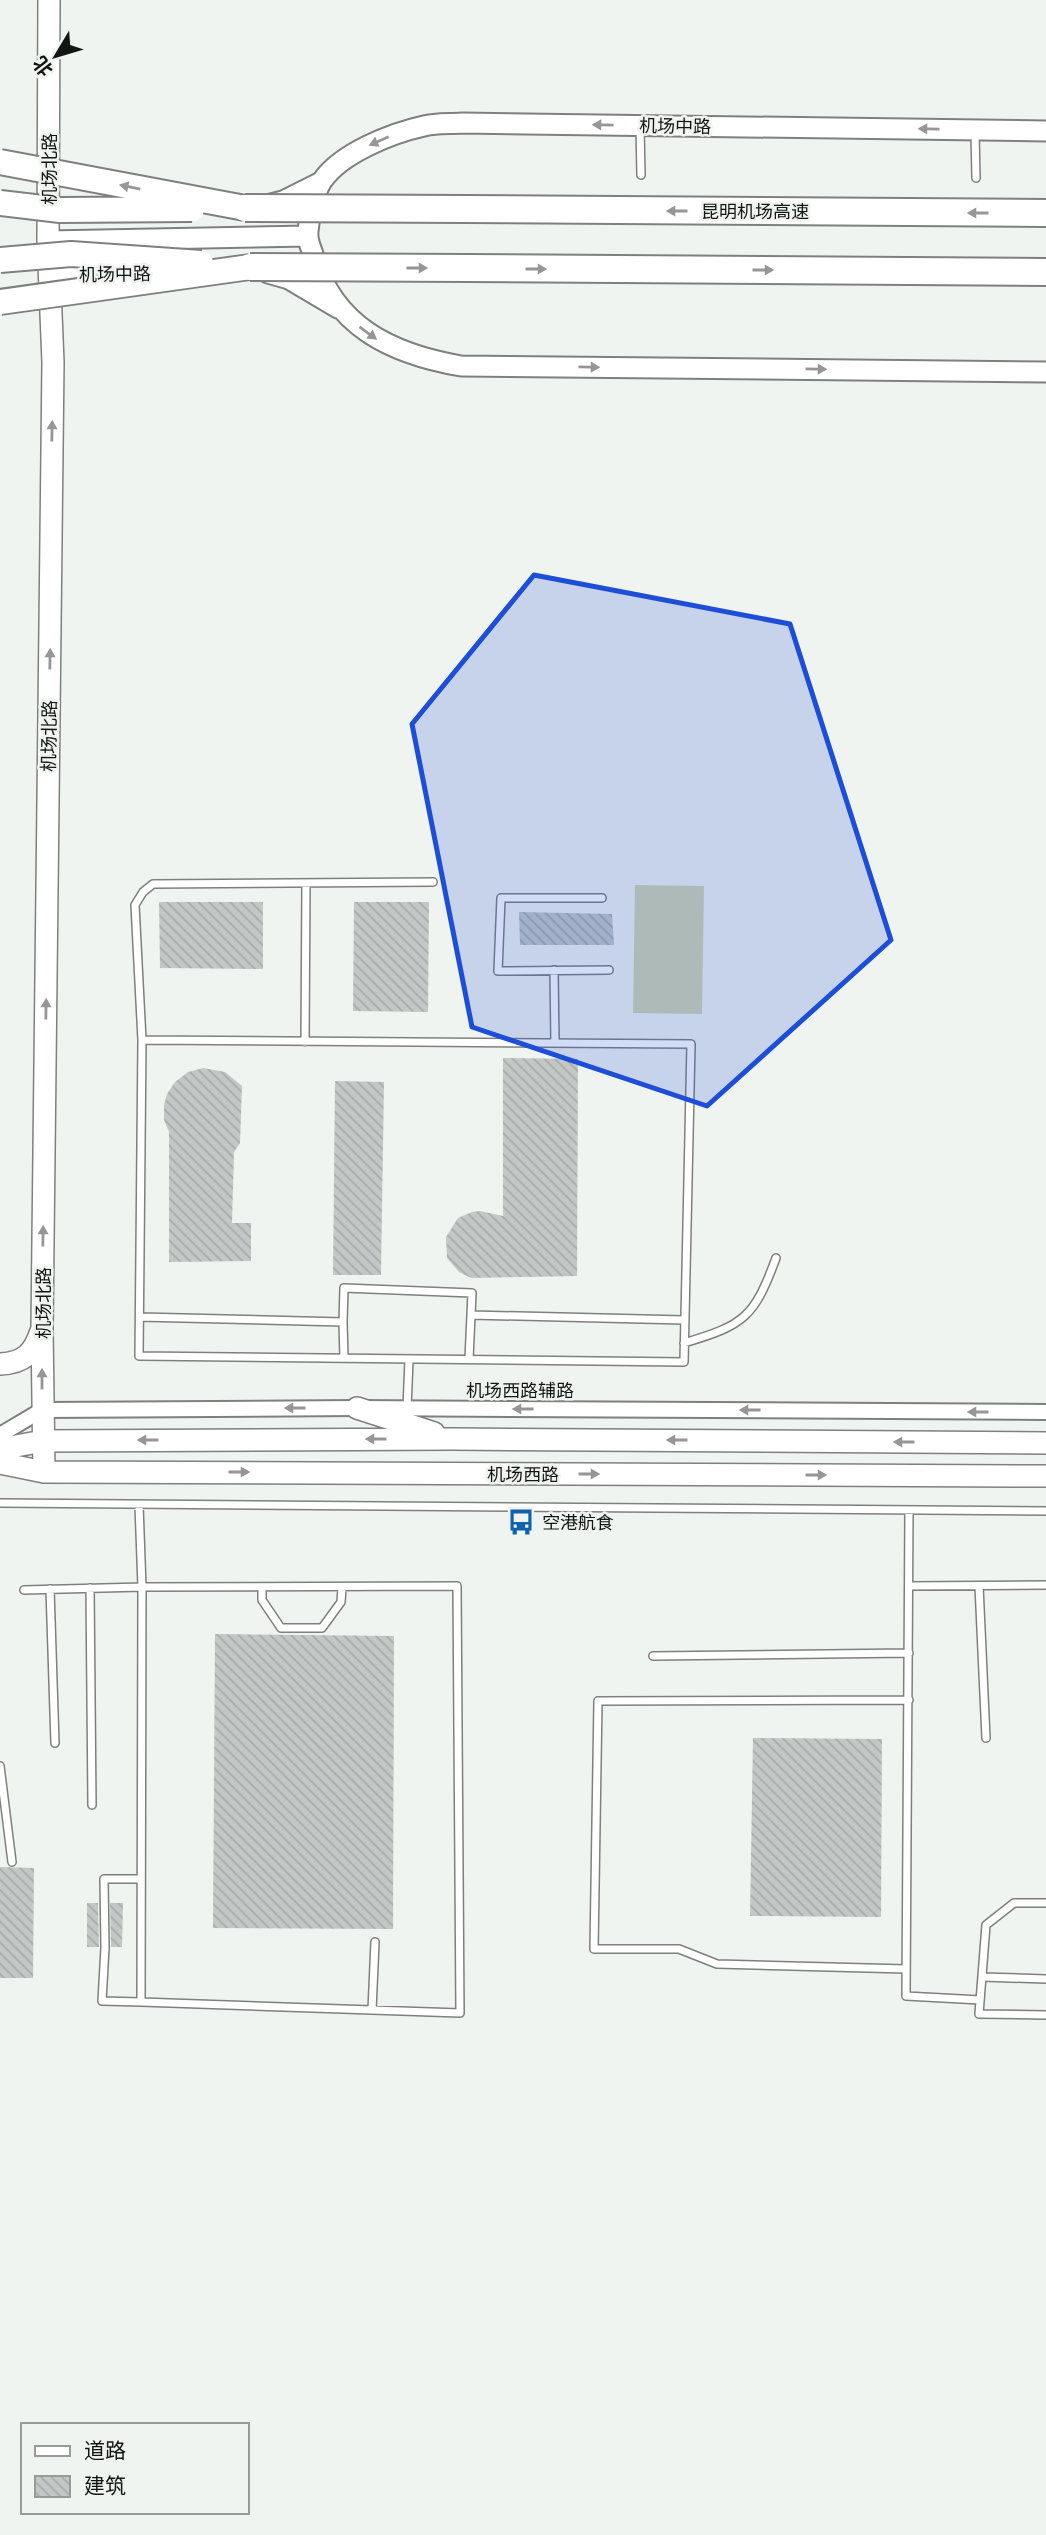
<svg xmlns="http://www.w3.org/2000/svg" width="1046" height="2535" viewBox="0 0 1046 2535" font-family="Raleway,'Noto Sans SC',sans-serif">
<defs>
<pattern id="building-back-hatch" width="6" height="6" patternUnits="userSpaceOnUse" patternTransform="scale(1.75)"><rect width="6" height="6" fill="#c3c8c6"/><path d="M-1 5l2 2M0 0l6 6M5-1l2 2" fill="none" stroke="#a7aba9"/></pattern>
</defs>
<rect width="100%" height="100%" fill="#f0f4f0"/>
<path fill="#d1d5b1" d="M635 885 704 886 702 1014 633 1013Z"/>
<path fill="url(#building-back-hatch)" d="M159 902H263V969L160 968Z
M354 902H429L428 1012 353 1011Z
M519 912 612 914 614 945H520Z
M503 1058 578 1059 577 1276 471 1278 459 1272 447 1258 446 1237 458 1218 472 1212 480 1211 503 1216Z
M203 1068 225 1072 242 1086 240 1143 234 1152 232 1223H251V1261L169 1262V1132L164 1120V1105L167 1094 175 1082 188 1072Z
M335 1081 384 1082 381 1275H333Z
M215 1634 394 1636 393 1929 213 1928Z
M753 1738 882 1739 881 1917 750 1916Z
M0 1867 34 1868 33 1978H0Z
M87 1903H98L99 1947H87Z
M110 1903H123L122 1947H111Z"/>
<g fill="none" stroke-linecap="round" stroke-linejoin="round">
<g stroke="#7d807d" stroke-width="10">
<path id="service" d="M640 127 641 175
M975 133 976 178
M602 898H501L498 971 609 970
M554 970 555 1043
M142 1040 691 1044 684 1362 139 1356Z
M142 1040 135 905 143 892 153 884 433 882
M305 1042 306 883
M140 1317 343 1322 344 1358
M343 1322 344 1288 472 1293 471 1315
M684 1343C744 1325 754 1318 776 1258
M469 1359 471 1315 684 1320
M407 1408 409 1360
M0 1503 1046 1511
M909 1510 906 1996 980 2000
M910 1586 1046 1585
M979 1586 986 1738
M262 1587V1600L281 1628H322L341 1602 342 1588
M90 1588 92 1805
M50 1589 55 1743
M24 1590 142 1587 141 2002 460 2013 457 1586 142 1587 139 1505
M653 1656 909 1653
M0 1766 12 1862
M1046 1903H1014L986 1925 979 2014 1046 2015
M906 1969 717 1964 679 1949H594L598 1701 909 1700
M982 1977 1046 1979
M141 2002 102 2001 105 1948 104 1879H141
M372 2010 375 1942"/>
</g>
<g stroke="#7d807d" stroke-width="18">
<path id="minor" d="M0 1435 42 1410 357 1408 1046 1412"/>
</g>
<g stroke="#7d807d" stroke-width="23">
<path id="tertiary" d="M1046 131 462 123C449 124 436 123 424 126 392 133 341 153 322 181 315 191 307 226 308 238 309 243 311 249 313 254 333 327 392 354 461 366L1046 372
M271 204 283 201 321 182
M48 241 308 236
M268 273 289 279 338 308
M50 275 136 274"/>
</g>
<g stroke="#7d807d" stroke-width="24">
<path id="secondary" d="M0 1364C24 1363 34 1353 41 1331
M357 1408 434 1433
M0 1449 43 1441 452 1439 1046 1443
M0 1463 44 1472 1046 1476
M44 1472 42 1329 53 362 48 241 49 0"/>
</g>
<g stroke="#7d807d" stroke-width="30">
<path id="motorway" d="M465 209 1046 213
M468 268 1046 272"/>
</g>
<use href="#service" stroke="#fff" stroke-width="7"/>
<use href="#minor" stroke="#fff" stroke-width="14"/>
<use href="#tertiary" stroke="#fff" stroke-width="19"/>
<use href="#secondary" stroke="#fff" stroke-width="21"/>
<use href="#motorway" stroke="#fff" stroke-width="26"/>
<g stroke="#7d807d" stroke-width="28" stroke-linecap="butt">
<path id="trunk-bridge" d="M0 162 245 208
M0 203 60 210 192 209
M0 260 71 254 201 263
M0 302 250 267"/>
</g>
<g stroke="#7d807d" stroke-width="30" stroke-linecap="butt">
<path id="motorway-bridge" d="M245 208 465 209
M250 267 468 268"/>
</g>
<use href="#trunk-bridge" stroke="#fff" stroke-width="24"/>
<use href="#motorway-bridge" stroke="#fff" stroke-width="26"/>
</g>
<defs><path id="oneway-solid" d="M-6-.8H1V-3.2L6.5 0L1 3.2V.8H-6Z" transform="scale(1.75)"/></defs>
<g fill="#959695">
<use href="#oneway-solid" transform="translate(603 125) rotate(-179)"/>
<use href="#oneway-solid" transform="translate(929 129) rotate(-179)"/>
<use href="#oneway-solid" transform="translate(379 141) rotate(156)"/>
<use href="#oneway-solid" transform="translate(130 187) rotate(-169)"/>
<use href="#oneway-solid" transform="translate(677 211) rotate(-180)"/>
<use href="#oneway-solid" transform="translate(978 213) rotate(-180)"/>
<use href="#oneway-solid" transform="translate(417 268)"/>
<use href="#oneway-solid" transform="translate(536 269)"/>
<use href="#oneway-solid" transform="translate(763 270)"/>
<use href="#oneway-solid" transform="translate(368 333) rotate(36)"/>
<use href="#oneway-solid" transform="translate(589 367) rotate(1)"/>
<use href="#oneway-solid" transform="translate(816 369) rotate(1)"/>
<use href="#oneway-solid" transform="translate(52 431) rotate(-89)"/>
<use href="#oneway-solid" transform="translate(50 659) rotate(-89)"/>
<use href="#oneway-solid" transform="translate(46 1009) rotate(-89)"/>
<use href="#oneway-solid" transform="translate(43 1236) rotate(-89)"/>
<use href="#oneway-solid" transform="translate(42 1379) rotate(-90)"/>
<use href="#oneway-solid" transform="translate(295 1408) rotate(180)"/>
<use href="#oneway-solid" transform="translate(523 1409) rotate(-180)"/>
<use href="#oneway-solid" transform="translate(750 1410) rotate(-180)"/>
<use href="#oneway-solid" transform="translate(978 1412) rotate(-180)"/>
<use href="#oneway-solid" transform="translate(376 1439) rotate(180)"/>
<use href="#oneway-solid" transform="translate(148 1440) rotate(180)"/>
<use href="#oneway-solid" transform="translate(677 1440) rotate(-180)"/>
<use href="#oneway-solid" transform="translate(904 1442) rotate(-180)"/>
<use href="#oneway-solid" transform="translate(239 1472)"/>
<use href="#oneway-solid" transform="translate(589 1474)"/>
<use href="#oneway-solid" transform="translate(816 1475)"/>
</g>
<path fill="#1d4ed8" fill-opacity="0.2" stroke="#1d4ed8" stroke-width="5" stroke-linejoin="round" d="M534 575 790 624 891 940 707 1106 472 1027 412 724Z"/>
<defs>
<g id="bus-bare" transform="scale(2.1)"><path d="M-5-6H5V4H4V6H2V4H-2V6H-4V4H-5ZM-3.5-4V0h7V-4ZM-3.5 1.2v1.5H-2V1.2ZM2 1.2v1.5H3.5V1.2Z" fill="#0d61af" stroke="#f0f4f0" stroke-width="2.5" paint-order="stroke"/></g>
</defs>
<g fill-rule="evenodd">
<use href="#bus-bare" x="521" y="1522"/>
</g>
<g text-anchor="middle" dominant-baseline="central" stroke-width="5" stroke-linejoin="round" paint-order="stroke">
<g font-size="18" fill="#131514" stroke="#f0f4f0">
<text transform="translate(675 126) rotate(1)">机场中路</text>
<text transform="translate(49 169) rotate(-90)">机场北路</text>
<text x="755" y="211">昆明机场高速</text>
<text transform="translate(115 274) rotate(-1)">机场中路</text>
<text transform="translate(49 736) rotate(-89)">机场北路</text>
<text transform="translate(43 1303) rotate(-90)">机场北路</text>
<text x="520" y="1390">机场西路辅路</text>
<text x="523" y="1474">机场西路</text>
</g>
<g font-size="18" fill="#131514" stroke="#f0f4f0" text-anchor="start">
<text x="542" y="1522">空港航食</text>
</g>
</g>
<rect x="21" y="2423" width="228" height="91" fill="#f0f4f0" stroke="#989b98" stroke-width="2"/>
<rect x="35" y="2446" width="35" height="10" fill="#ffffff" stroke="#989b98" stroke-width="2"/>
<text x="84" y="2458" font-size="21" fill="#131514">道路</text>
<rect x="35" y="2476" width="35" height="21" fill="url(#building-back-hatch)" stroke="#989b98" stroke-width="2"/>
<text x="84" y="2493" font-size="21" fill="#131514">建筑</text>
<g transform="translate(56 56) rotate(232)" stroke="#f0f4f0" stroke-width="5" paint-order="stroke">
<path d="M0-5L12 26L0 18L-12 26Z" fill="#131514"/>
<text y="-10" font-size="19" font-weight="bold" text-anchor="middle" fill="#131514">北</text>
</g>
</svg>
